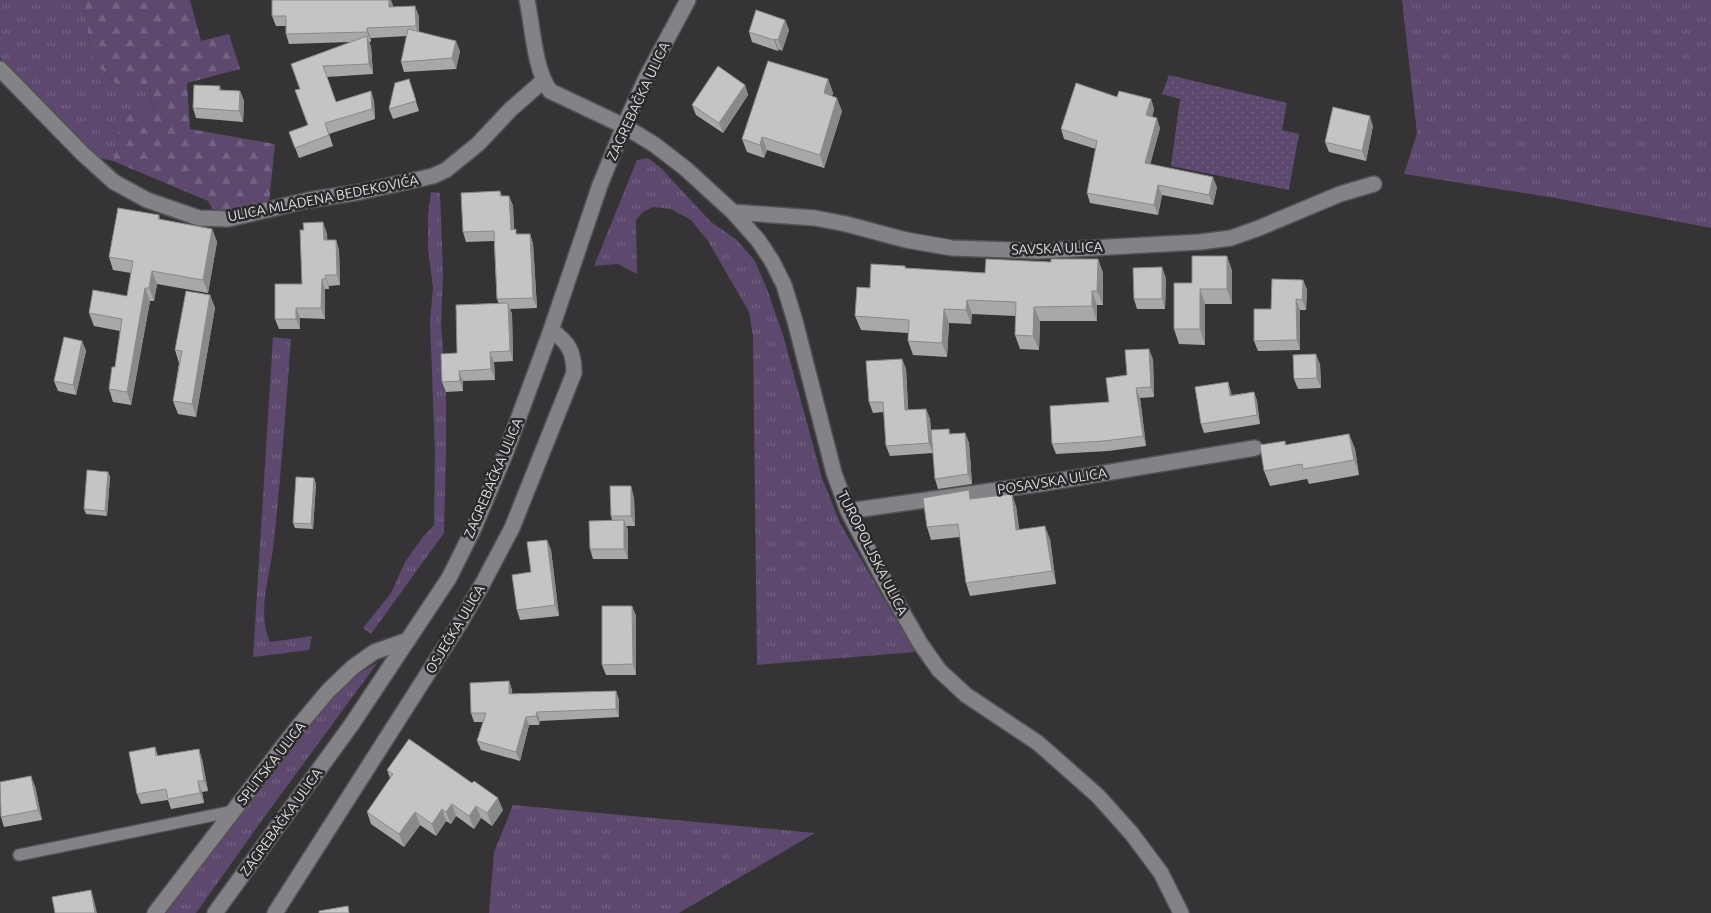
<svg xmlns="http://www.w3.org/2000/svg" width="1711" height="913" viewBox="0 0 1711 913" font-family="Ubuntu,sans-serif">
<defs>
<pattern id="grass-tufts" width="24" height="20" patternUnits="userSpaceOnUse" patternTransform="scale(1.25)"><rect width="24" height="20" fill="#5c496d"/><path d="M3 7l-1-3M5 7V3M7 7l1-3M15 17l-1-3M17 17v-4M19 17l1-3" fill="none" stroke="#736382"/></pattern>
<pattern id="forest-firs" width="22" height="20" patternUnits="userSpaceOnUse" patternTransform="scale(1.25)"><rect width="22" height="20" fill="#5c496d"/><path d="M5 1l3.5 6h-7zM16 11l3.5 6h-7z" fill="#736382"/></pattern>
<pattern id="garden-dots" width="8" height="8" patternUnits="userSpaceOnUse" patternTransform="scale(1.25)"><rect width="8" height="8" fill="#5c496d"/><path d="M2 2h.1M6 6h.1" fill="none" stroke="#736382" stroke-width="1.8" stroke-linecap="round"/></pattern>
</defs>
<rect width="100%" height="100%" fill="#353336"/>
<path fill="url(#grass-tufts)" d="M0 0H84L91 60 117 84H148L154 113 118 134 113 161 95 157 0 58Z
M1402 0H1711V228L1550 197 1404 174 1417 133Z
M648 158 661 168 711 222 737 240 755 261 767 289 783 335 822 478 840 523 915 652 757 665 753 336 749 312 708 241 691 220 671 209 653 207 643 212 636 220 637 274 618 264 594 266 637 160Z
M431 192 440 193 443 274 441 323 446 392V453L444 533 371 634 363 628 391 593 405 562 422 538 434 525 435 453 430 321 433 288 428 249V215Z
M273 337 291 339C286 406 281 474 274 541 271 573 256 611 270 642L312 636 309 650 253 657Z
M378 662 260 823 196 913H166L285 754 334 696 352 678Z
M513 805 815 833 679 913H489L494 852Z"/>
<path fill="url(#forest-firs)" d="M84 0H190L201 41 229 34 240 69 187 83 190 129 275 144 269 203 248 208 214 212 208 201 113 161 118 134 130 113 154 112 148 84H117L91 60Z"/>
<path fill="url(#garden-dots)" d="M1169 75 1287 103 1282 130 1299 134 1289 190 1171 166 1180 99 1162 94Z"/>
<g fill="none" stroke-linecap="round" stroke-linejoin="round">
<g stroke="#535254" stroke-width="14">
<path id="lane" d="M19 855 234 811"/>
</g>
<g stroke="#535254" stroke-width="18">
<path id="street" d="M527 0C533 28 534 68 550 91L624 126 655 145 686 169 733 212 758 240 772 261 784 285 795 321 834 473 848 511 883 578 920 643 939 670 966 695 1038 743 1098 796 1132 834 1161 873 1181 913
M0 69 82 153 114 182 147 200 199 218 228 219 309 200 360 192 433 176 446 170 478 144 511 109 543 81
M733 212 815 218 846 224 906 240 952 248 1038 251 1200 242 1231 238 1259 228 1340 194 1374 184
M848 511 1039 484 1255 448
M155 913 297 728 328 691 353 667 374 652 408 640
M275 913 460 623 484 581 512 528 574 373C574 351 568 342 551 330"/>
</g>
<g stroke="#535254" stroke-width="18">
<path id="secondary" d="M215 913 352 724 449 578 473 530 506 452 551 330 600 185 624 126 646 78 688 0"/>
</g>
<use href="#lane" stroke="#848286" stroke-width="11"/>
<use href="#street" stroke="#848286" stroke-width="15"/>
<use href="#secondary" stroke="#848286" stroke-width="15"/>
</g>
<path fill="#a8a9a7" d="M393 5V7L419 16V32L460 51 456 69 404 72 401 62 407 36 371 38V42H369L371 47 373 74 327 77 336 102 371 91 374 101 375 119 329 134 333 146 299 158 289 132 308 125 300 89 350 42 289 44 286 34V26H276L272 16Z
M785 20 789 30 782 51 779 49 778 51 752 42 749 32Z
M409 79 419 111 393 119 389 109Z
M828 79 833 93 832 96 842 111 824 168 767 150 764 158 747 152 742 139Z
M745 85 748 95 723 133 696 115 692 105Z
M220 86 221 90 240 91 244 101 243 122 196 118 193 108Z
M1117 97 1151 99 1154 109 1152 117 1160 128 1150 164 1217 187 1213 205 1162 195 1158 215 1090 203 1087 193 1096 149 1064 139 1061 129Z
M1373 126 1366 161 1329 152 1325 142Z
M500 191 502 196H509L513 206 514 230 517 234H530L533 244 537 308 510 309 512 314 513 361 494 362 495 380 463 381V391L446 392 442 382 457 353 499 304 497 299 494 241 466 242 463 232Z
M159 215 160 219 212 229 217 242 208 293 157 284 154 301H150L131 405 113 402 109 389 115 367 120 331 94 326 89 313 127 296 131 273 113 270 109 257Z
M327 233V240H336L339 250 340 285 329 286V289H325V319L300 318V329H279L275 319 302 284Z
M1227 256 1232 271V304H1205V345L1179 344 1174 329 1192 283Z
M1098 259 1103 273V305H1097V321H1040L1039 350 1020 349 1015 335V316L972 314 971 324 949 323 947 357 913 355 908 341V333L861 330 855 316 870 288 905 268 985 273 1051 262Z
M1166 278 1165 309H1137L1134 299Z
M1303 280 1307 290 1306 310H1300V350L1258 351 1254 341 1271 309Z
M210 295 215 308 196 417 178 414 173 401 179 363 175 350Z
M82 341 86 351 76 395 58 391 54 381Z
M902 359 906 369 908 410 926 409 930 419 931 430 949 429 950 434 965 433 969 443 972 484 938 489 935 479 933 453 890 456 886 446 884 412 873 413 869 402Z
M1153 359 1154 397 1140 398 1146 446 1108 451 1056 454 1052 444 1109 402 1127 375Z
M1320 364 1321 388 1298 389 1294 379Z
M1228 382 1231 395 1254 392 1257 401 1260 424 1204 433 1201 424Z
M1349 434 1355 449 1359 475 1309 484 1307 479 1270 486 1264 471 1285 441 1286 445Z
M108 472 110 477 107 516 86 514 84 509Z
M314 478 316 484 313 529 295 528 293 523Z
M634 497 635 526H626L628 530V559H593L590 549 612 520 611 516Z
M972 499 1016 506 1019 529 1050 539 1056 584 970 596 966 583 960 537 931 540 927 527Z
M547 540 551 550 559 616 520 620 517 610 531 572Z
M632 606 636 616V675H606L602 665Z
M509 681 512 690V694L616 691 619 700V717L540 721 539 725H529L520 761 481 750 477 741 483 722H474L471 713Z
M155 747 158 756 202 759 208 791 202 792 204 803 171 809 168 800 141 804 137 794Z
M387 770 503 810 492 826 481 818 474 829 456 816 451 824 446 821 436 836 420 825 404 847 371 824 367 812 390 778Z
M35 786 42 820 4 827 1 817Z"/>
<path fill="#888a88" d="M389 0H391L393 5V17L389 7Z
M415 6 419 16V36L416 26Z
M785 20 789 30 782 51 778 40Z
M367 28 371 38V42L367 32Z
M367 36 371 47 373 74 369 64Z
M775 39 779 49 778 51 774 40Z
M456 41 460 51 456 69 452 58Z
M828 79 833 93 829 107 824 93Z
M745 85 748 95 723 133 719 123Z
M240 91 244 101 243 122 239 111Z
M371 91 374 101 375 119 372 109Z
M837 98 842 111 824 168 820 155Z
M1151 99 1154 109 1150 125 1146 115Z
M1370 116 1373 126 1366 161 1362 151Z
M1157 118 1160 128 1148 173 1145 163Z
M762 137 767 150 764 158 760 145Z
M1213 177 1217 187 1213 205 1209 195Z
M1158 185 1162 195 1158 215 1154 205Z
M509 196 513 206 514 240 511 230Z
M323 222 327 233 328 251 324 240Z
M212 229 217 242 208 293 203 280Z
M530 234 533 244 537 308 533 298Z
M336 240 339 250 340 285 337 275Z
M1227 256 1232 271V304L1227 289Z
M1098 259 1103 273V305L1097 291Z
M1162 267 1166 278 1165 309 1162 299Z
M152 271 157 284 154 301 149 288Z
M325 275 329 286V289L326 279Z
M322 279 325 289V319L321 308Z
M1303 280 1307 290 1306 310 1302 300Z
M145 288 150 301 131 405 127 392Z
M1200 289 1205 304V345L1200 329Z
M1092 291 1097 305V321L1092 306Z
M210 295 215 308 196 417 192 404Z
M1296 299 1300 310V350L1297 340Z
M967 300 972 314 971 324 966 310Z
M508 303 512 314 513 361 510 351Z
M1034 307 1040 321 1039 350 1033 336Z
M296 308 300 318V329L296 319Z
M944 309 949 323 947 357 942 343Z
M82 341 86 351 76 395 73 385Z
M1149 349 1153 359 1154 397 1151 387Z
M490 352 494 362 495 380 491 369Z
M1316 354 1320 364 1321 388 1317 378Z
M902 359 906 369 909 421 905 410Z
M459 371 463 381V391L460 381Z
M1228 382 1231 391 1233 404 1230 396Z
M1136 388 1140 398 1146 446 1143 436Z
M1254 392 1257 401 1260 424 1257 415Z
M926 409 930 419 933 453 929 443Z
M965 433 969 443 972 484 968 474Z
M1349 434 1355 449 1359 475 1354 460Z
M108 472 110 477 107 516 105 511Z
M314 478 316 484 313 529 311 524Z
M631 486 634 497 635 526 631 516Z
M1012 494 1016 506 1021 542 1016 530Z
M624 520 628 530V559L624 549Z
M1045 526 1050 539 1056 584 1052 571Z
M547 540 551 550 559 616 555 605Z
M632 606 636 616V675L633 664Z
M509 681 512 690 513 703 509 694Z
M616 691 619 700V717L616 709Z
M537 712 540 721 539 725 536 716Z
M526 717 529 725 520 761 516 752Z
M199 749 202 759 208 791 204 781Z
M31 776 35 786 42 820 38 810Z
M198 781 202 792 204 803 200 793Z
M498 798 503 810 492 826 487 813Z
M452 804 456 816 451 824 446 812Z
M476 806 481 818 474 829 469 816Z
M442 809 446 821 436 836 432 824Z
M415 812 420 825 404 847 399 834Z
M91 890 94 900 97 913H95Z"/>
<path fill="#c3c5c2" stroke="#888a88" d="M272 0H389V7L415 6 416 26 367 28V32L286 34V16H272Z
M756 10 785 20 778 40 775 39 774 40 749 32Z
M408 29 456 41 452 58 401 62Z
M367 36 369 64 323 66 336 102 371 91 372 109 325 123 329 135 295 148 289 132 308 125 295 90 300 89 291 64Z
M768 61 828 79 824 93 837 98 820 155 762 137 760 145 742 139Z
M718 66 745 85 719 123 692 105Z
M409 79 416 101 389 109 395 83Z
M1076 83 1117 97 1119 91 1151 99 1146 115 1157 118 1145 163 1213 177 1209 195 1158 185 1154 205 1087 193 1097 141 1061 129Z
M194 85 220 86 219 90 240 91 239 111 193 108Z
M1333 107 1370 116 1362 151 1325 142Z
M500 191V196H509L511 230 516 229V234H530L533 298 497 299 494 231 463 232 461 193Z
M118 208 159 215 158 219 212 229 203 280 152 271 149 288H145L127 392 109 389 112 367H115L122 319 89 313 93 290 127 296 133 261 109 257Z
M323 222 324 240H336L337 275H325L326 279H322L321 308H296V319H275V284H302L300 230H304L303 223Z
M1192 256H1227V289H1200V329H1174V283H1192Z
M986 259 1051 262V259H1098L1097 291H1092V306L1034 307 1033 336 1015 335 1016 302 967 300 966 310 944 309 942 343 908 341 909 320 855 316 857 287 870 288 871 264 905 266V268L985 273Z
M1162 267V299H1134L1133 268Z
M1272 279 1303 280 1302 300 1296 299 1297 340 1254 341V309H1271Z
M186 291 210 295 192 404 173 401 182 351 175 350Z
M508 303 510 351 490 352 491 369 459 371 460 381 442 382 441 354 457 353 456 305Z
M64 337 82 341 73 385 54 381Z
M1149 349 1151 387 1136 388 1143 436 1104 441 1052 444 1050 406 1109 402 1106 378 1127 375 1125 350Z
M1316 354 1317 378 1294 379 1293 355Z
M902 359 905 410 926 409 929 443 886 446 883 402H869L866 361Z
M1228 382 1230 396 1254 392 1257 415 1201 424 1195 387Z
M949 429V434L965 433 968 474 935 479 931 430Z
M1349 434 1354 460 1303 469 1302 464 1264 471 1260 445 1285 441V445Z
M87 470 108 472 105 511 84 509Z
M296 477 314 478 311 524 293 523Z
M610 486H631V516H611Z
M969 490 970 499 1012 494 1016 530 1045 526 1052 571 966 583 958 524 927 527 923 498Z
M624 520V549H590L589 521Z
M547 540 555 605 517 610 512 575 531 572 527 542Z
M602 606H632L633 664 602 665Z
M509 681V694L616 691V709L537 712 536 716 526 717 516 752 477 741 486 713H471L470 683Z
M409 739 472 783 474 781 498 798 487 813 476 806 469 816 452 804 446 812 442 809 432 824 415 812 399 834 367 812 393 774 387 770Z
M155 747 156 756 199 749 204 781H198L200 793 168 799 166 789 137 794 129 752Z
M31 776 38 810 1 817 0 782Z
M91 890 95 913H55L52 897Z
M348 906 349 913H319V911Z"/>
<g text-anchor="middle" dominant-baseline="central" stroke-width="5" stroke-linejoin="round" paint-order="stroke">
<g font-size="14" fill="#dfdee0" stroke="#2b292c">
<text transform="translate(638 101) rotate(-65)">ZAGREBAČKA ULICA</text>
<text transform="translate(323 198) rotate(-11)">ULICA MLADENA BEDEKOVIĆA</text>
<text transform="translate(1057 248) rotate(-2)">SAVSKA ULICA</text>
<text transform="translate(493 478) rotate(-67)">ZAGREBAČKA ULICA</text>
<text transform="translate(1052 481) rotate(-9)">POSAVSKA ULICA</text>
<text transform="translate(873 553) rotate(63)">TUROPOLJSKA ULICA</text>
<text transform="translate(455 629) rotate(-59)">OSJEČKA ULICA</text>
<text transform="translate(271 763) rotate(-52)">SPLITSKA ULICA</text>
<text transform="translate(281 822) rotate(-54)">ZAGREBAČKA ULICA</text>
</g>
</g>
</svg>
